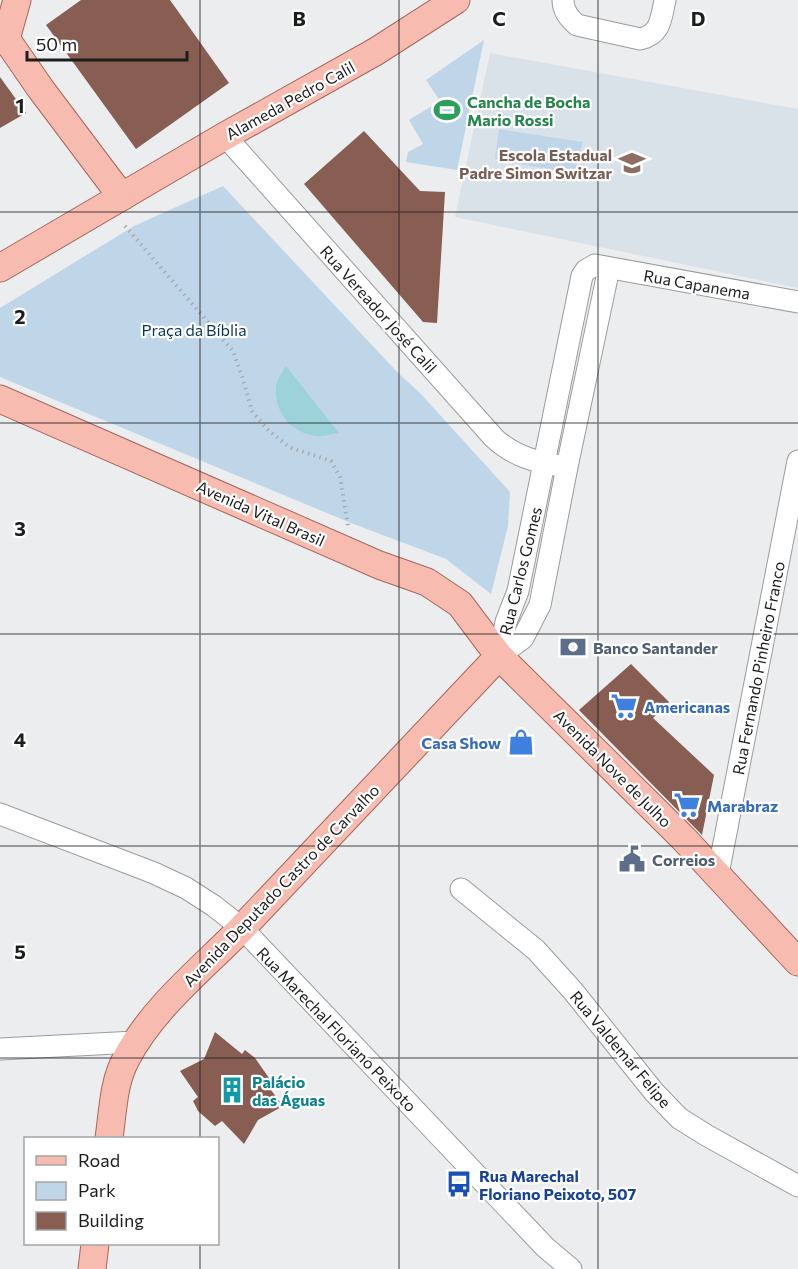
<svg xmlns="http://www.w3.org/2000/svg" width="798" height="1269" viewBox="0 0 798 1269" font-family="Commissioner,sans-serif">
<rect width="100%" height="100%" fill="#ebedee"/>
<path fill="#dae2e9" d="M490 53 798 109V288L455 217Z"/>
<path fill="#bfd6e9" d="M484 40 457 170 406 162 408 152 423 144 409 120 440 101 426 80Z
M499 129 583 142 574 174 495 159Z
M223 186 398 373 420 393 510 492 508 526 491 594 446 559 351 523 0 377V308L134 226Z"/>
<path fill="#9cd3d8" d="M286 366 339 433C332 434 323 437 316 436 291 433 274 412 276 387 277 380 282 372 286 366Z"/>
<path fill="#885e53" d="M81 0H170L229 83 136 149 46 25Z
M0 77 26 113 0 128Z
M364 131 420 191 445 192 437 323 423 322 304 184Z
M631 664 669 702 653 718 714 775 702 835 579 710Z
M215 1032 242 1054 245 1050 255 1058 269 1078 265 1082 283 1106 258 1120 244 1144 222 1121 215 1126 198 1111 193 1101 198 1097 180 1071 204 1059Z"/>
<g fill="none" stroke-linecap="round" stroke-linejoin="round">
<g stroke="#9b9c9d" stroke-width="23">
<path id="minor" d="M563 0C563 11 569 18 577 25L640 39C661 35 661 18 665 0
M225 136 494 438C514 457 539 463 567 467
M499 656 506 622 518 591 582 276 586 270 595 265 798 302
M499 656 523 638 540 605 567 467 609 268
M0 814 154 873 186 888 214 906 242 928 545 1247 571 1269
M718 874 798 461
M461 889 536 950 573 991 654 1092 679 1118 706 1135 798 1186
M0 1049 135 1042"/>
</g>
<g stroke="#a8665a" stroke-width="29">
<path id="major" d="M0 30 40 88 122 197
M6 39 17 0
M0 268 225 136 375 52 456 0
M0 399 379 565 427 582 460 604 499 656 684 839 798 962
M109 1138C113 1112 113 1083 126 1059 153 1007 203 968 243 927 329 837 413 746 499 656
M92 1269 95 1244"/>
</g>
<path stroke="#abadad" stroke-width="4" stroke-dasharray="1.5 4.5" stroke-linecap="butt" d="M125 226 233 351 243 379 252 411 267 429 289 447 331 461 340 477 348 526"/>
<use href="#minor" stroke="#fff" stroke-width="21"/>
<use href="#major" stroke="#f8bbb0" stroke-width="27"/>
</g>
<path fill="none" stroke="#1c1d1d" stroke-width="1.5" stroke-opacity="0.55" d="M200 0V1138M399 0V1269M598 0V1269M0 212H798M0 423H798M0 634H798M0 846H798M0 1058H798M200 1244V1269"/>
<defs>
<g id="stadium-bare" transform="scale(2.07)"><path d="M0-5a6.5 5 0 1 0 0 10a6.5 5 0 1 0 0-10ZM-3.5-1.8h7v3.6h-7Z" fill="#2e9e5b" stroke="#fff" stroke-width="2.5" paint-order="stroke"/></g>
<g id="school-bare" transform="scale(2.07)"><path d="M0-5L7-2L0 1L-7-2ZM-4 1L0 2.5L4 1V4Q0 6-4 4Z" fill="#8d6e63" stroke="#fff" stroke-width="2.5" paint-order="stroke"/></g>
<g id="bank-bare" transform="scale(2.07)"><path d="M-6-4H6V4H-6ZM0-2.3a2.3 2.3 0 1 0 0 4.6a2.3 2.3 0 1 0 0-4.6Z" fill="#5c6f8a" stroke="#fff" stroke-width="2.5" paint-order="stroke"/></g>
<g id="supermarket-bare" transform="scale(2.07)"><path d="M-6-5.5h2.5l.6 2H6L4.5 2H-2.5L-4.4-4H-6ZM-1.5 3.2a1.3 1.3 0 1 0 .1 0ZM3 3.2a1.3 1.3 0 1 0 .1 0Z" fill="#3f7fe0" stroke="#fff" stroke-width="2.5" paint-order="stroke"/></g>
<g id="shop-bare" transform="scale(2.07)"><path d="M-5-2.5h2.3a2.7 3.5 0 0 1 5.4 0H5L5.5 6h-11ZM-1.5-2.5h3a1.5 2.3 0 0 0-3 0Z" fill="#3f7fe0" stroke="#fff" stroke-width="2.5" paint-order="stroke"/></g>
<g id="civic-bare" transform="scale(2.07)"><path d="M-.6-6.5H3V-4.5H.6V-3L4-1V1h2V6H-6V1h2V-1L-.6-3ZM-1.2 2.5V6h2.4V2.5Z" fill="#5c6f8a" stroke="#fff" stroke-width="2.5" paint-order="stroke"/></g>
<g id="building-bare" transform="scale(2.07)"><path d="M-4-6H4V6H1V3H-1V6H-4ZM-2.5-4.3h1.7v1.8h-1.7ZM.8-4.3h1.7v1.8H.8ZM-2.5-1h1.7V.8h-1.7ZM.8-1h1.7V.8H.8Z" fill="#0f9aa8" stroke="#fff" stroke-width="2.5" paint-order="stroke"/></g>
<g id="bus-bare" transform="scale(2.07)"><path d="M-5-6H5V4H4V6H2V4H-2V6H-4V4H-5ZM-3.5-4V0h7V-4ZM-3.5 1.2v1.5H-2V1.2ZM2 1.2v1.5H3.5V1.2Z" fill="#1a4fb4" stroke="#fff" stroke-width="2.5" paint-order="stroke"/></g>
</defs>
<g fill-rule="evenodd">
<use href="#stadium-bare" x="447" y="110"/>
<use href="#school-bare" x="632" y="163"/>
<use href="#bank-bare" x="573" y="647"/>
<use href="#supermarket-bare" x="624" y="706"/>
<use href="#shop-bare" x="521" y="742"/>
<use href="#supermarket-bare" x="687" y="805"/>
<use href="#civic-bare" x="632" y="859"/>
<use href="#building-bare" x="232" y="1090"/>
<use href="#bus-bare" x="459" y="1184"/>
</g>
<g text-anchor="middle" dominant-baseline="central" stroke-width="4.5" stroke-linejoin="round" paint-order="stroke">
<g font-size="16" fill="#1c1d1d" stroke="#fff">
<text transform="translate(290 100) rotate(-29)">Alameda Pedro Calil</text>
<text transform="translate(697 284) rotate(10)">Rua Capanema</text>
<text transform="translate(379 309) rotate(48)">Rua Vereador José Calil</text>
<text transform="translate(261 513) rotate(24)">Avenida Vital Brasil</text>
<text transform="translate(520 571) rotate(-76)">Rua Carlos Gomes</text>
<text transform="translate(758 668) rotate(-79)">Rua Fernando Pinheiro Franco</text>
<text transform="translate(613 768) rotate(45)">Avenida Nove de Julho</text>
<text transform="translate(281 885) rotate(-46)">Avenida Deputado Castro de Carvalho</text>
<text transform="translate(337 1029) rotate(46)">Rua Marechal Floriano Peixoto</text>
<text transform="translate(621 1049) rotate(50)">Rua Valdemar Felipe</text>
</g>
<g font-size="16" font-weight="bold" fill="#27864d" stroke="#fff" text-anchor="start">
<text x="467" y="101">Cancha de Bocha<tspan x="467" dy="18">Mario Rossi</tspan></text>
</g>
<g font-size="16" font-weight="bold" fill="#785e54" stroke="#fff" text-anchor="end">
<text x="612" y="154">Escola Estadual<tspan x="612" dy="18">Padre Simon Switzar</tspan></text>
</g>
<g font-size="16" fill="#093653" stroke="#fff">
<text x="194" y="329">Praça da Bíblia</text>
</g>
<g font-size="16" font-weight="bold" fill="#4e5e75" stroke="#fff" text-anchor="start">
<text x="593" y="647">Banco Santander</text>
<text x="652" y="859">Correios</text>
</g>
<g font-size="16" font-weight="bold" fill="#366cbe" stroke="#fff" text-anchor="start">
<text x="644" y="706">Americanas</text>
<text x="501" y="742" text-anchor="end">Casa Show</text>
<text x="707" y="805">Marabraz</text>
</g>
<g font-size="16" font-weight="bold" fill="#0d838f" stroke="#fff" text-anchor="start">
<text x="252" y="1081">Palácio<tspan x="252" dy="18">das Águas</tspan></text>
</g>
<g font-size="16" font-weight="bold" fill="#164399" stroke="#fff" text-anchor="start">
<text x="479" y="1175">Rua Marechal<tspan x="479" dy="18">Floriano Peixoto, 507</tspan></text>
</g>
</g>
<g font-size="20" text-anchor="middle" font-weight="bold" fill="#1c1d1d" stroke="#fff" stroke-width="4.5" stroke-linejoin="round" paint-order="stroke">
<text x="299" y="26">B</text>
<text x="499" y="26">C</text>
<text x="698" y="26">D</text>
<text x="20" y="113">1</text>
<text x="20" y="324">2</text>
<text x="20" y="536">3</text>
<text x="20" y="747">4</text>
<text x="20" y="959">5</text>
</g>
<rect x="24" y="1137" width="195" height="108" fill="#ffffff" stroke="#a4a5a5" stroke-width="1.5"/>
<rect x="36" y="1156" width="30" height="9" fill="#f8bbb0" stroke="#a4a5a5" stroke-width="1.5"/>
<text x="78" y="1167" font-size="18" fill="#1c1d1d">Road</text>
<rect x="36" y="1182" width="30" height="18" fill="#bfd6e9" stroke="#a4a5a5" stroke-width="1.5"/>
<text x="78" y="1197" font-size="18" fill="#1c1d1d">Park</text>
<rect x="36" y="1212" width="30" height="18" fill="#885e53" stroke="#a4a5a5" stroke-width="1.5"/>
<text x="78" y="1227" font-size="18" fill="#1c1d1d">Building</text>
<path d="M27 51v9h160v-9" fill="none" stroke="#1c1d1d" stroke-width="3"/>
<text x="36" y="51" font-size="18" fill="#1c1d1d" stroke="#ffffff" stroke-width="4.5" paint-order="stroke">50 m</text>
</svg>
